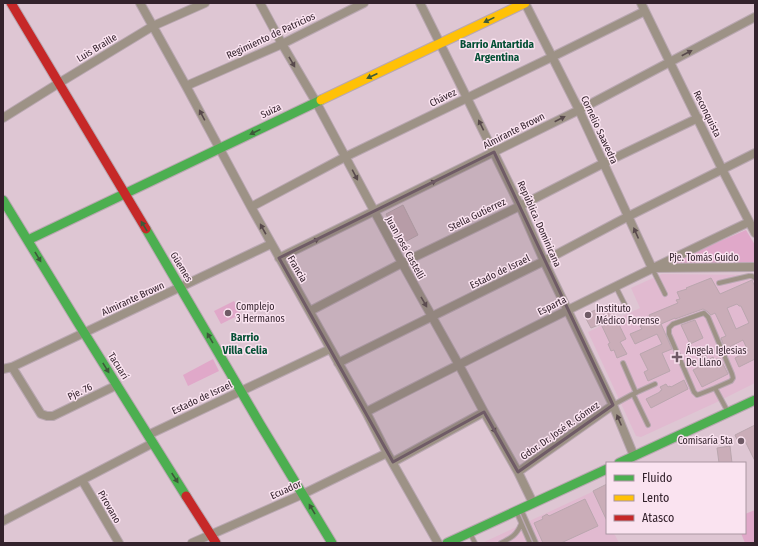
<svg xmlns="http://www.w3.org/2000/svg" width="758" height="546" viewBox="0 0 758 546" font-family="'Fira Sans Condensed',sans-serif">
<rect width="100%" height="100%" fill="#dec6d3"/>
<path fill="#e1bad0" d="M662 274 755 275V383L715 403 641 437 636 436 588 332 640 308 631 288Z
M607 485V533H612L615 535 619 543H482Z"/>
<path fill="#e0a8c9" d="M746 230 755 245V263L667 264Z
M234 301 241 314 221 324 214 311Z
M213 359 219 371 188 386 183 375Z
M755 510V542L752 543H745L741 533H745V530L753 527 745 530V514Z"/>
<path fill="#caadb8" stroke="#baa6ae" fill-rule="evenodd" d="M403 205 418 235 401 244 386 214Z
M711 278 720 294 752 280 755 287V359L739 367 735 358 748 351 743 340 725 349 721 338 726 336 715 313 711 315 707 311 703 309 675 319V318L661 324 672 349 662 353 670 371 648 381 644 372 648 370 640 354 662 344 657 334 635 344 630 334 642 329 640 326 644 324 643 321 650 318 649 315 678 303 676 300 680 299 677 292 687 289 686 288ZM737 304 739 306H741L749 323 736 329 727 308Z
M609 304 626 339 620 342 627 354 617 358 614 350 611 351 608 344 610 343 601 324 591 328 584 315Z
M695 320 703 338 690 344 681 325Z
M705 354 708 360 713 357 714 360 720 358 728 374 702 387 693 370 699 367 698 365 704 362 700 356Z
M684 380 688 389 651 408 646 399 660 392V391L662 390 660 387 666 384 668 387 670 386 671 387Z
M755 425V461L745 441 739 444 735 435Z
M730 446 732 463H719L717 448Z
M607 484V521L593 491Z
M585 499 598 526 561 543H543L534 523 543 519 542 517 547 514 549 516Z"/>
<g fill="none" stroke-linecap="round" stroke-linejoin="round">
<g stroke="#b9a7b1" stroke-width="6">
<path id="lane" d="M652 268 665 294
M719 283 749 276H752L755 278
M616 287 625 305
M623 363 636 393
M715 388 700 394 697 395 694 392 669 334V328L673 324 701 314 704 313 708 317 732 374 733 378 731 381 715 388 728 412
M633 394 648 425
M613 405 633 394 655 384
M521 509 536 543
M516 511 530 543
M470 533 475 543
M501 543C511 538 517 535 521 524"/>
</g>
<g stroke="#b9a7b1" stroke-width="10">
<path id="street" d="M140 3 186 86 251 207 366 412 387 453 438 543
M260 3 282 44 316 102 402 263 459 365 484 412 518 472 533 503
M420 3 467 98 520 206 544 261 613 405 634 456
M525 3 579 110 652 268 755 267
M641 3 722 169 755 233
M186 86 282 44 364 3
M3 118 59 83 153 26 205 3
M251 207 345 157 552 57 645 11
M279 258 579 110 755 17
M310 311 402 263 520 206 604 163 698 118
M338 363 544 261 629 216 755 153
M12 367 41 414 47 416H53L117 385
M3 369 12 367 271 244
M366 412C493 347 620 283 749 222
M148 435 330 349
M393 462 484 412
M518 472 613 405
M82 480 119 543
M3 521 153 443
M192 543 303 494 387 453"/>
</g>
<g stroke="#b9a7b1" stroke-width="11">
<path id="fast" d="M3 200 78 323 186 496
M146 229 260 424 332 543
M28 240 321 100
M619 463 755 400
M447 543 607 469"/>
</g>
<g stroke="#b9a7b1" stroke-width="11">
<path id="slow" d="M321 100 525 3"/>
</g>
<g stroke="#b9a7b1" stroke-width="11">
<path id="jam" d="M11 3 146 229
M186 496 216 543"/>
</g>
<use href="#lane" stroke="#9d9286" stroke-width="4"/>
<use href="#street" stroke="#9d9286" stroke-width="8"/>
<use href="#fast" stroke="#4caf50" stroke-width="9"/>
<use href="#slow" stroke="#ffc107" stroke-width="9"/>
<use href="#jam" stroke="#c62828" stroke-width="9"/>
</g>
<defs><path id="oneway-solid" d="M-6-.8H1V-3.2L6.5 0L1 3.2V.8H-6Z"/></defs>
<g fill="#3d5a3a">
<use href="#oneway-solid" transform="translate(489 20) rotate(154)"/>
<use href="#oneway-solid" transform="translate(372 76) rotate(155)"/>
<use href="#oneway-solid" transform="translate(255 132) rotate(154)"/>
<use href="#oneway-solid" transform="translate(144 226) rotate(-121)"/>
<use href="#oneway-solid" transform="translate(38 257) rotate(59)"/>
<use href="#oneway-solid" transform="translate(210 338) rotate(-120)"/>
<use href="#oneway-solid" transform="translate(106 368) rotate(58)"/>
<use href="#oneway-solid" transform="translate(175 478) rotate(57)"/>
<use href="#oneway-solid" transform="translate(312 509) rotate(-121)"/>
</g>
<g fill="#58494c">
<use href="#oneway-solid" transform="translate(687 53) rotate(-28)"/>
<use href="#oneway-solid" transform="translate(292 62) rotate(60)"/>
<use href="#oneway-solid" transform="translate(202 115) rotate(-118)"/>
<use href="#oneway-solid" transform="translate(560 119) rotate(-27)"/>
<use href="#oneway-solid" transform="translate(481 125) rotate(-116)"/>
<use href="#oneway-solid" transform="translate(355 175) rotate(62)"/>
<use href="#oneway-solid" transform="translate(431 183) rotate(-26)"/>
<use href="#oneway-solid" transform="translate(263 229) rotate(-119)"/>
<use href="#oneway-solid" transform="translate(636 233) rotate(-114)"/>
<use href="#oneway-solid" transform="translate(314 241) rotate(-26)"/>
<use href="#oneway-solid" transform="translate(424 302) rotate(60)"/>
<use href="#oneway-solid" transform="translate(619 420) rotate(-113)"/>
<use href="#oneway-solid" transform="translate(493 428) rotate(60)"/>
</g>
<path fill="#6f5b66" fill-opacity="0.2" stroke="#6f5b66" stroke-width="3" stroke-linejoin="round" d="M494 152 613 405 518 472 484 412 393 462 279 258Z"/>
<g fill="#6f5b66" stroke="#fae3f0" stroke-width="1.5">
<circle cx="228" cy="313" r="4"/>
<circle cx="588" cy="315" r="4"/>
<path d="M675 351h4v4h4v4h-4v4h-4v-4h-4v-4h4z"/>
<circle cx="741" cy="441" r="4"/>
</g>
<g text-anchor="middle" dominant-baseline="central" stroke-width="3" stroke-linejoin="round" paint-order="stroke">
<g font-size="10" fill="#33222c" stroke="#fae3f0">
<text transform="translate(271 36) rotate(-25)">Regimiento de Patricios</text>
<text transform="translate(97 48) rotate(-31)">Luis Braille</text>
<text transform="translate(443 98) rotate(-26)">Chávez</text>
<text transform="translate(271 111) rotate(-26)">Suiza</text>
<text transform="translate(707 114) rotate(64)">Reconquista</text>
<text transform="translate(599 130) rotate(65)">Cornelio Saavedra</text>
<text transform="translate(514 131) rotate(-27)">Almirante Brown</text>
<text transform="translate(477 215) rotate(-26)">Stella Gutierrez</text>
<text transform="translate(539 224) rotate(66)">República. Dominicana</text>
<text transform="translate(405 248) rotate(61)">Juan José Castelli</text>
<text x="704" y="258">Pje. Tomás Guido</text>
<text transform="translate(181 267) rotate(59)">Güemes</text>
<text transform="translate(297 269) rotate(60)">Francia</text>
<text transform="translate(500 272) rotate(-26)">Estado de Israel</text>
<text transform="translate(133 299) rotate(-25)">Almirante Brown</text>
<text transform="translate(552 306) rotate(-27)">Esparta</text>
<text transform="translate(118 366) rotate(58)">Tacuarí</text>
<text transform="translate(80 392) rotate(-26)">Pje. 76</text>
<text transform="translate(202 398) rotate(-25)">Estado de Israel</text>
<text transform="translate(560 431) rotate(-35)">Gdor. Dr. José R. Gómez</text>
<text transform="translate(286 490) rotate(-24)">Ecuador</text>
<text transform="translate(109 507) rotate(60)">Pirovano</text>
</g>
<g font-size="10" fill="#33222c" stroke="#fae3f0" text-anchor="start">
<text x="236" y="307">Complejo<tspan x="236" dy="12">3 Hermanos</tspan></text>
<text x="596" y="309">Instituto<tspan x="596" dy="12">Médico Forense</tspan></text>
<text x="686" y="351">Ángela Iglesias<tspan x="686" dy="12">De Llano</tspan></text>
<text x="733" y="441" text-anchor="end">Comisaría 5ta</text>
</g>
<g font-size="11" font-weight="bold" fill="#055036" stroke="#fae3f0">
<text x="497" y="44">Barrio Antartida<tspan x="497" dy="13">Argentina</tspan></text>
<text x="245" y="337">Barrio<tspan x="245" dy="13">Villa Celia</tspan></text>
</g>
</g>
<rect width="758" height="546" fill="none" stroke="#33222c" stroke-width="8"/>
<rect x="606" y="462" width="140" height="72" fill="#fae3f0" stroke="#aa96a2"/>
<rect x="614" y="475" width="20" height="6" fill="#4caf50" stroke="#aa96a2"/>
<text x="642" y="482" font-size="12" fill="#33222c">Fluido</text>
<rect x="614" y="495" width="20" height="6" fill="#ffc107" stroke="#aa96a2"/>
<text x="642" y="502" font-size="12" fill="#33222c">Lento</text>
<rect x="614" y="515" width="20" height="6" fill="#c62828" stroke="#aa96a2"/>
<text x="642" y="522" font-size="12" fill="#33222c">Atasco</text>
</svg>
